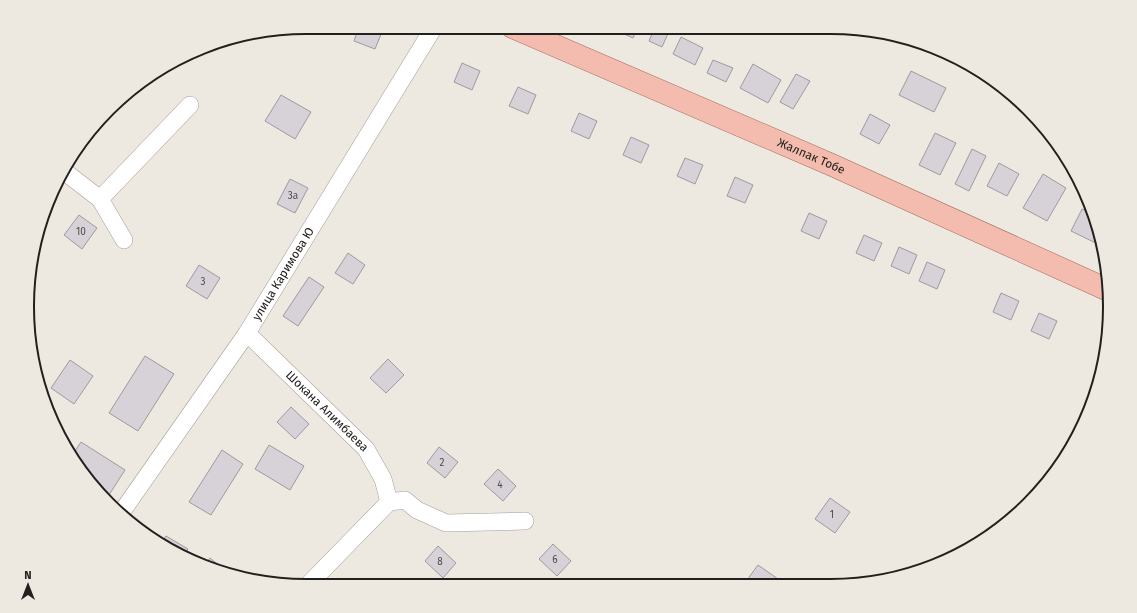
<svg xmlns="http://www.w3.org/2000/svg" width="1137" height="613" viewBox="0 0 1137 613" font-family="'Fira Sans',sans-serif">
<rect width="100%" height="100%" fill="#ede9e1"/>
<path fill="#d7d1d8" stroke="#9f99a0" d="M359 27H384L375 49 354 41Z
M609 27H638L633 38Z
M655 27H671L662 47 649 41Z
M681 37 703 48 695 65 673 54Z
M713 60 733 68 726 82 707 73Z
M462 63 480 71 472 90 454 82Z
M753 64 781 80 768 103 740 88Z
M911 71 946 88 934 112 899 95Z
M796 74 810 81 793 109 780 102Z
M518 87 536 95 528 114 509 106Z
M281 95 311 112 295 139 265 121Z
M579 113 597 121 589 139 571 131Z
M870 114 890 125 879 144 860 134Z
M935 133 956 143 940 175 919 165Z
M631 137 649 145 641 163 623 155Z
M972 149 986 156 969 191 955 184Z
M685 158 703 165 695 184 677 176Z
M999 163 1019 174 1007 196 987 186Z
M1043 174 1066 188 1047 221 1023 208Z
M735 177 753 185 745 203 727 196Z
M290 179 308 188 295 213 277 204Z
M1082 209 1094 215 1102 246 1071 231Z
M809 213 827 221 819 239 801 231Z
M79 215 97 228 82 249 64 235Z
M864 235 882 243 874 261 856 253Z
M899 247 917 255 909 274 891 266Z
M348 253 365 265 353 284 335 273Z
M927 262 945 270 937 289 919 281Z
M199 265 220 278 207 299 186 286Z
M309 277 324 287 298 326 283 316Z
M1001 293 1019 301 1011 320 993 312Z
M1039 313 1057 321 1049 339 1031 331Z
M145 356 174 374 138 431 109 413Z
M388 359 404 375 386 393 370 378Z
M70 360 93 376 74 404 51 388Z
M291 407 309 424 295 439 277 422Z
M81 442 125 470 107 498 102 494 73 454Z
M269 445 304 466 290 490 255 469Z
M439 447 458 462 445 478 427 463Z
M222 450 243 464 211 515 189 502Z
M498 469 516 486 503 501 484 484Z
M830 498 850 512 835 533 815 519Z
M166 536 188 549 183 557 162 542Z
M553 544 571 561 557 576 539 559Z
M438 546 456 563 443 578 425 561Z
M210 558 231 575 205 565Z
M758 565 778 579 774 584H744Z"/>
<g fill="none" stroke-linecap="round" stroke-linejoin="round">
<g stroke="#a39e97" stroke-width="18">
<g id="minor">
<path d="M65 172 100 199"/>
<path d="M124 240 100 199 190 105"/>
<path id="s1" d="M247 333 366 449 383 479 389 502 308 585"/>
<path d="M389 502 405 500 417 510 446 523 525 521"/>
<path id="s2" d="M121 513 247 333 434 27"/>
</g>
</g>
<g stroke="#a56959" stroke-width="23">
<g id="major">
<path id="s3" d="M512 27 832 165 1108 290"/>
</g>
</g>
<use href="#minor" stroke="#fff" stroke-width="17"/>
<use href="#major" stroke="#f3bcaf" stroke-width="22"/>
</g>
<g text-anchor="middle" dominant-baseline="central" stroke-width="3" stroke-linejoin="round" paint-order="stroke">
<g font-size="10" fill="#4f4c4c">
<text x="293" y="196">3а</text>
<text x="81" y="232">10</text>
<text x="203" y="282">3</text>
<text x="442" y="463">2</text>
<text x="500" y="485">4</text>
<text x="832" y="515">1</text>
<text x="555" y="560">6</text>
<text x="440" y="562">8</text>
</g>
<g font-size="12" fill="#22201d" stroke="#ede9e1">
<text stroke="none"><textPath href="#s3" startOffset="326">Жалпак Тобе</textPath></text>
<text stroke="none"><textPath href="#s2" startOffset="289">улица Каримова Ю</textPath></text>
<text stroke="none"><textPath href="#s1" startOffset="112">Шокана Алимбаева</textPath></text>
</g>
</g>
<path d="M0 0H1137V613H0ZM306 34H831A272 272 0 0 1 1103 306V307A272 272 0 0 1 831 579H306A272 272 0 0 1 34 307V306A272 272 0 0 1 306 34Z" fill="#ede9e1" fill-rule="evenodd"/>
<path fill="none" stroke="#22201d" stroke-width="2" d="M306 34H831A272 272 0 0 1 1103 306V307A272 272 0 0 1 831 579H306A272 272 0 0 1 34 307V306A272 272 0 0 1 306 34Z"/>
<g transform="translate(28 585)" stroke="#ede9e1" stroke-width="3" paint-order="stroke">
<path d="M0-3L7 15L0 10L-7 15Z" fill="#22201d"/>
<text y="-6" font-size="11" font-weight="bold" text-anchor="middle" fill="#22201d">N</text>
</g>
</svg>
